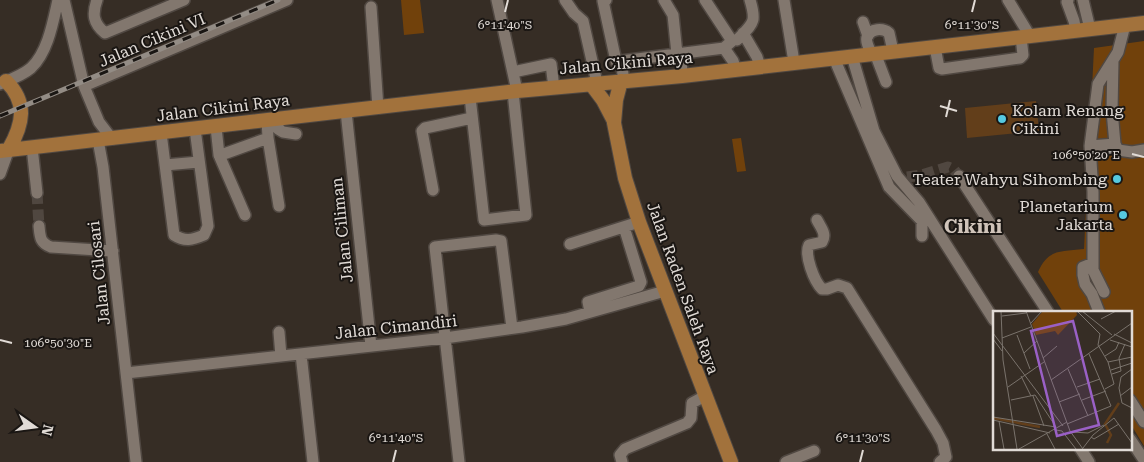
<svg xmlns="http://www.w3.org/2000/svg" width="1144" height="462" viewBox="0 0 1144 462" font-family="'Roboto Serif',serif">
<rect width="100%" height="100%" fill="#362d25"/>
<path fill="#71410b" d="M401 0H420L424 33 404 35Z
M1144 41V446L1130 423V312H1063L1038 272C1049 248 1061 252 1084 249L1094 48Z
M741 138 746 171 737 172 732 139Z"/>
<path fill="#623e1a" d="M1036 101 1039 131 967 138 965 108Z"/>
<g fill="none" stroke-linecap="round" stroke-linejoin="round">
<path stroke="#504740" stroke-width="11" stroke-dasharray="11 5.5" stroke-linecap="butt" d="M907 177 922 175 948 167 954 170 959 176
M37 193 39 226"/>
<g stroke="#504842" stroke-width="14">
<path id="minor" d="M64 0 84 86 99 122 112 139
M97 0C92 14 93 23 105 33L184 0
M497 0 517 91
M565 0 574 13 583 21 597 83
M606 0 603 1 616 61H621L624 81
M664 0 673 15 677 54
M784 0 794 62
M1008 0 1030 36
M1068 0 1067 2 1074 21 1076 31
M1083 0 1090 29
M371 7 378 108
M863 22 868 36
M743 33 757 57 760 67
M737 40C753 23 757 23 750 0
M935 47 939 68 942 69 1020 58 1023 55 1021 37
M724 48 733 61 736 70
M875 53 886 82
M681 54 682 76
M871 54C870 49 865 42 867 37 871 28 883 28 889 33L893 51
M852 56 874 131 897 176 919 202 994 320
M834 58 889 187 922 221V236
M621 61 724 48 732 41 705 0
M513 72 551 64 554 88
M0 84C10 80 23 75 31 68 48 52 53 22 58 0
M84 86 287 0
M470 97 484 220 526 215 513 92
M346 111 371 346
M278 119V129L283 132 296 134
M216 127 219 155H221L268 138 267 120
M161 133 174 235C185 242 192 240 204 235L208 226 195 129
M268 138 279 206
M98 140 103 167 136 462
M1115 144 1118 150 1132 152 1144 150
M1090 146 1115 144 1112 111 1113 61
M32 147 37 193
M219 155 245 215
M165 165 199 162
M0 174 9 149
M959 176 1048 312
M433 190 422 131 425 128 472 118
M817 220C821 228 827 234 822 242L809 245C804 255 814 281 822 289H827L838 285 847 288 936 430 943 443 946 457 940 462
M39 226C40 237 40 243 51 247L113 251
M570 244 639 222
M1093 263V270L1104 292
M590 312 588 302 639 286 641 282 624 227
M1099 312 1092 294 1085 284 1083 275V267L1093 263V192L1090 146 1098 84 1118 52 1125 25
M279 332 281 356
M301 354 313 462
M126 373 445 338 522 327 566 319 665 291
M1130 400 1144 422
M1130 439 1144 460
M1080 448 1089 462
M459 462 435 247 496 240 501 241 512 328
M622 462 620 455 625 449 687 423 691 418 692 403 705 396
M786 462 814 451"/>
</g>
<g stroke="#504842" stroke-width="16">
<path id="major" d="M6 81C28 103 23 124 9 149
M621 81 616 100 614 123 625 178 639 222 731 462
M591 84 603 100 614 121
M0 151 517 91 682 76 1144 23"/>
</g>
<use href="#minor" stroke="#82776e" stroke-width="11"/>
<use href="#major" stroke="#a2723c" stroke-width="14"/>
<g stroke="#938c85" stroke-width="5">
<path id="rail" d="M0 116 278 0"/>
</g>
<use href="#rail" stroke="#1a1613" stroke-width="3" stroke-dasharray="9" stroke-linecap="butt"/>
</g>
<path fill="none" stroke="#e1dbd6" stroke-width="2" d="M505 12 508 0M972 12 975 0M940 106 957 111M946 117 950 100M1132 154 1144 157M0 340 12 343M393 462 396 450M860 462 863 450"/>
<g fill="#56c9e0" stroke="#1a1613" stroke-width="2">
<circle cx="1002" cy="119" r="5"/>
<circle cx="1117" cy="179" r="5"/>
<circle cx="1123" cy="215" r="5"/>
</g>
<g text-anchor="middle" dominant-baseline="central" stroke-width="4" stroke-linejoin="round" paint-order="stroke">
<g font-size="16" fill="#e1dbd6" stroke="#1a1613">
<text transform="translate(152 40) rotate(-23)">Jalan Cikini VI</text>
<text transform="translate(626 63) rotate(-5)">Jalan Cikini Raya</text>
<text transform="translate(223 108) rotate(-7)">Jalan Cikini Raya</text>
<text transform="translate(342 230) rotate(-96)">Jalan Ciliman</text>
<text transform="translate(99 273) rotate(-96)">Jalan Cilosari</text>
<text transform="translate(683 288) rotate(70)">Jalan Raden Saleh Raya</text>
<text transform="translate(396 327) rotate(-6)">Jalan Cimandiri</text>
</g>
<g font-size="16" fill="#e1dbd6" stroke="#1a1613" text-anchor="end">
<text x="1012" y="110" text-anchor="start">Kolam Renang<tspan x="1012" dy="18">Cikini</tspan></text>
<text x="1107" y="179">Teater Wahyu Sihombing</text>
<text x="1113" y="206">Planetarium<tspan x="1113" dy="18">Jakarta</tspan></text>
</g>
<g font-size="19" font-weight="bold" fill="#d0c4ba" stroke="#1a1613">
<text x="973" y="226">Cikini</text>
</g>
</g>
<g transform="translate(993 311)">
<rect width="139" height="139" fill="#362d25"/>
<path d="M50 0H83L84 4 65 24 62 20 43 24 39 13Z" fill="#71410b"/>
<path fill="none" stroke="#623e1a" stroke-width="2.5" d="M0 107 47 116M114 132 118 124 112 113 126 92"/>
<path fill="none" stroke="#7a736c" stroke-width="1" d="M8 0 10 49 24 138M33 0 77 120 90 138M84 0 107 23 105 34 115 51 121 73 112 78M89 0 119 24M9 5 33 2M108 8 123 0M38 12 49 0M0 22 70 115M121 23 139 32M24 24 37 58M9 27 38 16M0 28 9 40M117 29 139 36M31 42 44 30M112 45 123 38 126 31M50 47 64 35M115 51 139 46M75 58 95 105M139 58 128 66 126 77 129 92 139 97M118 59 139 52M119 63 128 60 126 47 132 33M28 65 38 85M58 69 139 12M15 76 51 51M84 76 107 68M40 85 51 115M127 85 139 76M18 89 42 84M89 89 113 80M66 91 87 83M0 106 63 116 42 84M0 109 57 122M6 110 11 138M74 113 118 95 96 43M63 119 69 120 83 138M79 121 95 122 111 114M54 123 62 138M98 126 101 128 126 113M90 137 100 124 121 107 139 132M26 138 74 111"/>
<path fill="#9a60c6" fill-opacity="0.15" stroke="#9a60c6" stroke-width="2.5" d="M80 10 106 114 64 125 38 20Z"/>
<rect width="139" height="139" fill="none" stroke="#e1dbd6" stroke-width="2.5"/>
</g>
<g font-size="12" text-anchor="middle" fill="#e1dbd6" stroke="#1a1613" stroke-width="4" stroke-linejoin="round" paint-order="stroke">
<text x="505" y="29">6°11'40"S</text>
<text x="972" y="29">6°11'30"S</text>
<text x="1086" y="159">106°50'20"E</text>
<text x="58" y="347">106°50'30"E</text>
<text x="396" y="442">6°11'40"S</text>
<text x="863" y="442">6°11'30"S</text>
</g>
<g transform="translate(35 427) rotate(104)" stroke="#1a1613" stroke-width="4" paint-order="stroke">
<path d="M0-4L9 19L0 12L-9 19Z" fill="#e1dbd6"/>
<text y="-8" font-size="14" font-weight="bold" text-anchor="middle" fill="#e1dbd6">N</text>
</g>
</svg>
